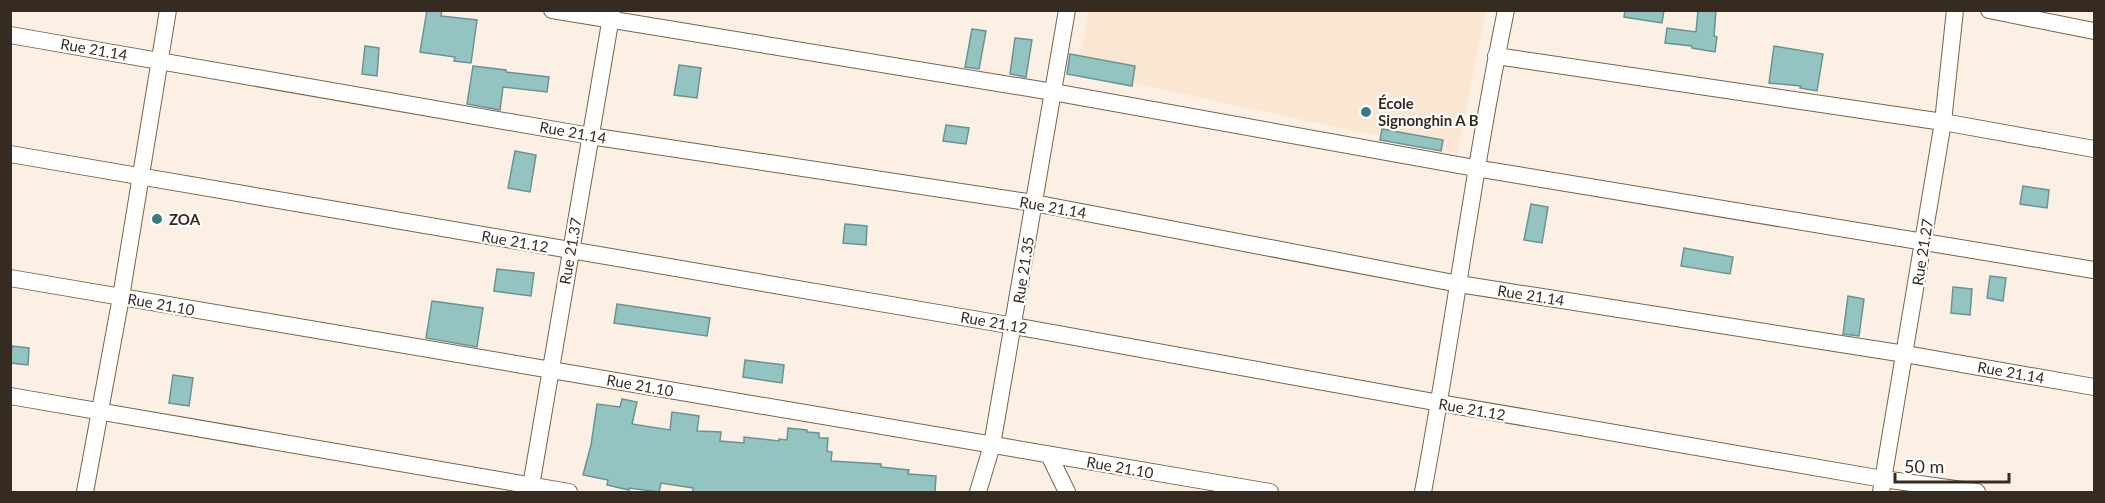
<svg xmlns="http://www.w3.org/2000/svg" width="2105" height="503" viewBox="0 0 2105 503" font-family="Lato,sans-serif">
<rect width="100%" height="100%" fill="#fcf0e5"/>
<path fill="#fbe6d1" d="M1089 11H1486L1457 153 1076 71Z"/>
<path fill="#94c4c2" stroke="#669493" stroke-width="1.5" d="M427 10H442L441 16 477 20 471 63 454 61 455 57 420 52Z
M1625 10H1664L1662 23 1624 17Z
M1698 10H1716L1714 36 1717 37 1715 52 1692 48V46L1665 43 1667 28 1696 32Z
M972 29 986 31 979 69 965 67Z
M1015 38 1032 40 1026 77 1010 74Z
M365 46 379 48 377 76 362 74Z
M1774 46 1823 54 1817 91 1800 88 1801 86 1769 83Z
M1070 54 1135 66 1132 86 1067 74Z
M679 65 701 68 697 98 674 95Z
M473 66 506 70V72L549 77 547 92 503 87 500 110 467 104Z
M946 125 969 128 966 144 943 141Z
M1382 129 1443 140 1441 151 1380 140Z
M515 151 536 155 530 192 508 188Z
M2023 186 2049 190 2047 208 2020 204Z
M1531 204 1548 207 1542 243 1524 240Z
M845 224 867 226 866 245 843 243Z
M1684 248 1733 257 1730 274 1681 266Z
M497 269 534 273 531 296 494 291Z
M1990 276 2006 278 2003 301 1987 298Z
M1953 287 1972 289 1970 315 1951 313Z
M1848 296 1864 299 1859 336 1843 334Z
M432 301 483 308 477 347 426 338Z
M617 304 710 318 707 336 614 323Z
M12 346 29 348 28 365 10 363Z
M745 360 784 365 782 383 743 377Z
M173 375 193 378 189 406 169 403Z
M622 399 637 402 632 424 670 430 672 412 699 416 697 431 721 432 720 441 744 443V437L779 441V439L787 440 788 428 807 430V432L819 433V438H828L827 451 832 452 831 461 881 464V467L909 470 908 474 936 476 935 492H693V488L661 483 659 492 629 488V490L607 485 608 480 583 475 591 445 597 404 620 407Z"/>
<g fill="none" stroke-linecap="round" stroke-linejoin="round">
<g stroke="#7b6249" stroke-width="18">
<path id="minor" d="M552 10 1053 92 1475 168 2094 270
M1989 10 2094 31
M10 35 590 136 1034 203 1459 284 1905 354 2094 387
M1496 56 1943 122 2094 149
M10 154 1014 326 1440 403 1883 479 1977 492
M10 278 1270 492
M10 396 569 492
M1049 455 1067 492
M85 492 121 297 168 10
M530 492 612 11
M978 492 992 445 1067 10
M1423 492C1453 332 1473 170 1506 10
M1881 492 1943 122 1955 10"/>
</g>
<use href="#minor" stroke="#fff" stroke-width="16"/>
</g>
<g fill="#347d7c" stroke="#fff" stroke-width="2">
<circle cx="1366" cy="112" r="6"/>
<circle cx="157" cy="219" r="6"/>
</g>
<g text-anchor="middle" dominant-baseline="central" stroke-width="4.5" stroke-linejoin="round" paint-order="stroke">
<g font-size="15" fill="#362b20" stroke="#fff">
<text transform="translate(94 49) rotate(10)">Rue 21.14</text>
<text transform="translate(573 132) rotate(10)">Rue 21.14</text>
<text transform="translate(1053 207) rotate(10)">Rue 21.14</text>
<text transform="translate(515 241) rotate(10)">Rue 21.12</text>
<text transform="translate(570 251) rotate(-80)">Rue 21.37</text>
<text transform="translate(1922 252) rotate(-81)">Rue 21.27</text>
<text transform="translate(1023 270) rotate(-81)">Rue 21.35</text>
<text transform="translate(1531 295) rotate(9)">Rue 21.14</text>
<text transform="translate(161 304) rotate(10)">Rue 21.10</text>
<text transform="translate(994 322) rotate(10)">Rue 21.12</text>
<text transform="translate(2011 372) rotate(10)">Rue 21.14</text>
<text transform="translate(640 385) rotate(10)">Rue 21.10</text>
<text transform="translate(1472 409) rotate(10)">Rue 21.12</text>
<text transform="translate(1120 467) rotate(10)">Rue 21.10</text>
</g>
<g font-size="15" font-weight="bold" fill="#362b20" stroke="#fff" text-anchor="start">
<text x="1378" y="103">École<tspan x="1378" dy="17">Signonghin A B</tspan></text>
<text x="169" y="219">ZOA</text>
</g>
</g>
<rect width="2105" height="503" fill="none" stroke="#362b20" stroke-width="24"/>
<path d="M1895 473v9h114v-9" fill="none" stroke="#362b20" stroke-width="3"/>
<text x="1904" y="473" font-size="18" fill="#362b20" stroke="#ffffff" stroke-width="4.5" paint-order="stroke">50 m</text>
</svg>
